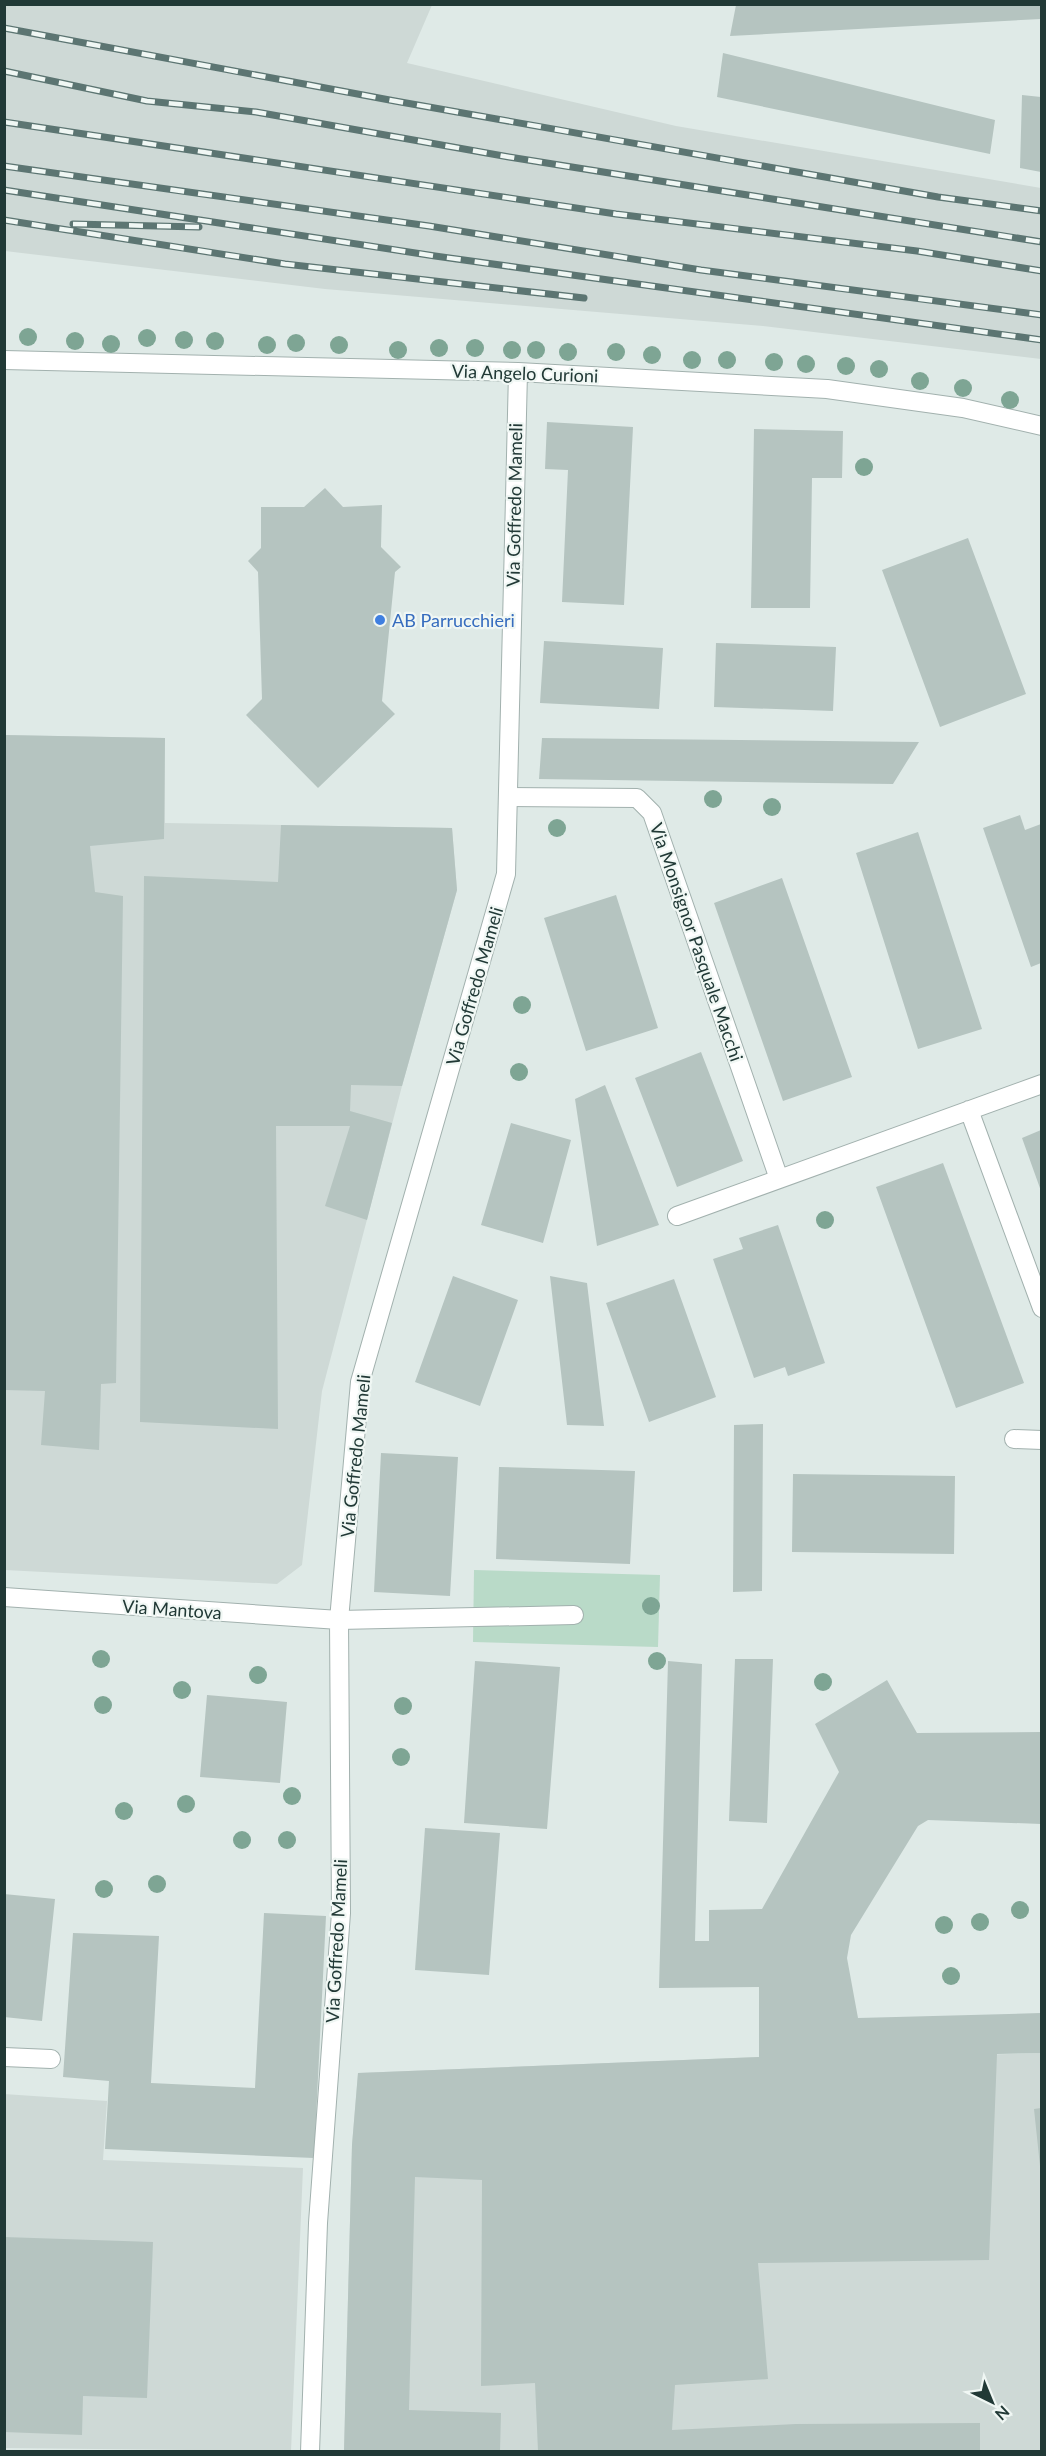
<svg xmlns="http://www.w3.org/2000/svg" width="1046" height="2456" viewBox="0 0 1046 2456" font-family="Lato,sans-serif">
<rect width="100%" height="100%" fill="#dfeae7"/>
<path fill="#ced9d6" d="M4 5H432L407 63 676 126 1041 188V359L763 326 325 289 5 251Z
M4 735 165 738V823L452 828 457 890 402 1086 322 1391 302 1565 277 1584 5 1570Z
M1041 2053V2451L344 2452 352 2145 358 2073 759 2057 859 2058Z
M4 2094 107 2101 103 2160 303 2168 291 2451 5 2448Z"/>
<path fill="#b9dac8" d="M474 1570 660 1575 658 1647 473 1642Z"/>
<path fill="#b5c4c0" d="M736 5H1041V19L730 36Z
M723 53 995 120 990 154 717 97Z
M1022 95 1041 97V172L1020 168Z
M547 422 633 427 624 605 562 602 568 470 545 469Z
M754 429 843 431 842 478H812L810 608H751Z
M325 488 343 507 382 505 381 547 401 567 395 572 382 701 395 714 318 788 246 715 262 699 258 572 248 561 261 548V507H304Z
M968 538 1026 694 940 727 882 570Z
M544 641 663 648 659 709 540 703Z
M716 643 836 647 833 711 714 707Z
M4 735 165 738 164 839 90 846 95 892 123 896 116 1383 101 1384 99 1450 41 1445 45 1391 4 1390Z
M542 738 919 742 893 784 539 779Z
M1020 815 1025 830 1041 824V963L1031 967 983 828Z
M281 825 452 828 457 890 402 1086 351 1085 350 1111 392 1123 367 1220 325 1206 350 1126H276L278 1429 140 1422 144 876 278 882Z
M918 832 982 1029 918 1049 856 853Z
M782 878 852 1077 783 1101 714 903Z
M616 895 658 1028 586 1051 544 918Z
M701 1052 743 1161 677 1187 635 1078Z
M605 1085 659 1225 597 1246 575 1099Z
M511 1123 571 1140 543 1243 481 1225Z
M1041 1130V1191L1022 1138Z
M943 1163 1024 1383 956 1408 876 1187Z
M778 1225 825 1363 788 1376 785 1367 754 1378 713 1259 743 1249 739 1238Z
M453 1276 518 1300 480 1406 415 1382Z
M550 1276 587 1283 604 1426 567 1425Z
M674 1279 716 1397 649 1422 606 1303Z
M763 1424 762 1591 733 1592 734 1425Z
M381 1453 458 1457 450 1596 374 1592Z
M499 1467 635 1471 630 1564 496 1559Z
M793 1474 955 1476 954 1554 792 1552Z
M735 1659H773L767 1823 729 1821Z
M475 1661 560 1667 547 1829 464 1823Z
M668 1661 702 1664 695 1941H709V1910L762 1909 839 1772 815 1724 887 1680 917 1733 1041 1732V1824L928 1820 918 1826 851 1935 847 1958 858 2018 1041 2013V2053L997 2054 989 2260 758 2263 768 2379 675 2385 672 2430 796 2424 980 2423V2451H538L535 2383 481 2386 482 2180 415 2177 409 2410 501 2413 500 2451H344L352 2145 358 2073 759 2057V1987L659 1988Z
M207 1695 287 1702 280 1783 200 1777Z
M425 1828 500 1833 489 1975 415 1970Z
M4 1894 55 1899 42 2021 4 2017Z
M264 1913 326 1916 314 2158 105 2149 109 2081 63 2077 73 1933 159 1936 151 2083 255 2088Z
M1041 2108V2166H1040L1034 2109Z
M4 2237 153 2242 147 2398 83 2396 82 2435 4 2432Z"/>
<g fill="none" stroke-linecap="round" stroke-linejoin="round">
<g stroke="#a2b1ae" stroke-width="20">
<path id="service" d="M508 797 637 798 652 813 779 1179
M969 1110 1042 1308
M677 1216 1042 1084
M1014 1439 1042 1440
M339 1620 574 1615"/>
</g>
<g stroke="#a2b1ae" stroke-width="20">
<path id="minor" d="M4 360 518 372 827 389 963 408 1042 426
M4 1597 339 1620
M4 2057 51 2059
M310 2452 318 2223 341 1913 339 1620 360 1382 506 874 518 372"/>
</g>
<use href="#service" stroke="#fff" stroke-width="18"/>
<use href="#minor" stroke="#fff" stroke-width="18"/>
<g stroke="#5c7572" stroke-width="7">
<path id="rail" d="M4 28 395 101 938 197 1042 211
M4 71 147 101 256 112 509 157 1042 242
M4 122 616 214 917 251 1042 271
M4 166 429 226 701 270 1042 315
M4 190 435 256 1042 340
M4 220 285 264 584 298
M73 224 199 227"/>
</g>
<use href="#rail" stroke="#f0f7f4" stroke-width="4.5" stroke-dasharray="14" stroke-linecap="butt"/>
</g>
<g fill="#7ea594">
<circle cx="28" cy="337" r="9"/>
<circle cx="147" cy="338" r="9"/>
<circle cx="184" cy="340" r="9"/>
<circle cx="75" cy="341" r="9"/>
<circle cx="215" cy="341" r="9"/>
<circle cx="296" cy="343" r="9"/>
<circle cx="111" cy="344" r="9"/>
<circle cx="267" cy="345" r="9"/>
<circle cx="339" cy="345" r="9"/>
<circle cx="439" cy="348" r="9"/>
<circle cx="475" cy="348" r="9"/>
<circle cx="398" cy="350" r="9"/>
<circle cx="512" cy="350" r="9"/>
<circle cx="536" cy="350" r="9"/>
<circle cx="568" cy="352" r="9"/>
<circle cx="616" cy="352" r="9"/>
<circle cx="652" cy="355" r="9"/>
<circle cx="692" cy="360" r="9"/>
<circle cx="727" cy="360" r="9"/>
<circle cx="774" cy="362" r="9"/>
<circle cx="806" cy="364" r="9"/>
<circle cx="846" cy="366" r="9"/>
<circle cx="879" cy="369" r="9"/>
<circle cx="920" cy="381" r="9"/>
<circle cx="963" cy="388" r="9"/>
<circle cx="1010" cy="400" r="9"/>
<circle cx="864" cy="467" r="9"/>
<circle cx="713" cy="799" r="9"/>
<circle cx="772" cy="807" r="9"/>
<circle cx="557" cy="828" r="9"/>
<circle cx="522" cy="1005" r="9"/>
<circle cx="519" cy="1072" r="9"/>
<circle cx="825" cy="1220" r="9"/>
<circle cx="651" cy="1606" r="9"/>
<circle cx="101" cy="1659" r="9"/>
<circle cx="657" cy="1661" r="9"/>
<circle cx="258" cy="1675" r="9"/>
<circle cx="823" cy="1682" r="9"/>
<circle cx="182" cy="1690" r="9"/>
<circle cx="103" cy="1705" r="9"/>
<circle cx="403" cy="1706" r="9"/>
<circle cx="401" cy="1757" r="9"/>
<circle cx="292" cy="1796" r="9"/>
<circle cx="186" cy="1804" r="9"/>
<circle cx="124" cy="1811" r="9"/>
<circle cx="242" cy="1840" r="9"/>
<circle cx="287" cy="1840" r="9"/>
<circle cx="157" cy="1884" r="9"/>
<circle cx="104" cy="1889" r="9"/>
<circle cx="1020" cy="1910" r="9"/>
<circle cx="980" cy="1922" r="9"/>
<circle cx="944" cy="1925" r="9"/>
<circle cx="951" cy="1976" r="9"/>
</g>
<circle fill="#3f7fe0" stroke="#f0f7f4" stroke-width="2" cx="380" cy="620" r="6"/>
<g text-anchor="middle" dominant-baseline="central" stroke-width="4.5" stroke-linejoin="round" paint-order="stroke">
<g font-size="18" fill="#213936" stroke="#f0f7f4">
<text transform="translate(525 373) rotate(2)">Via Angelo Curioni</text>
<text transform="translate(514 505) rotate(-89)">Via Goffredo Mameli</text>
<text transform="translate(697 942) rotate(71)">Via Monsignor Pasquale Macchi</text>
<text transform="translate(474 986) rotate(-74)">Via Goffredo Mameli</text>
<text transform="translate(355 1456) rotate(-84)">Via Goffredo Mameli</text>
<text transform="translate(172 1609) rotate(4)">Via Mantova</text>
<text transform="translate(336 1941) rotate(-87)">Via Goffredo Mameli</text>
</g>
<g font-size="18" fill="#366cbe" stroke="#f0f7f4" text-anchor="start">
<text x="392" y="620">AB Parrucchieri</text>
</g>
</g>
<rect width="1046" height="2456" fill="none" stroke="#213936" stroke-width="12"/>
<g transform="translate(992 2402) rotate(137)" stroke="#f0f7f4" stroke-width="4.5" paint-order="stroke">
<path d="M0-4.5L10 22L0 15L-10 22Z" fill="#213936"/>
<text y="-9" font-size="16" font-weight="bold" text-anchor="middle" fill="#213936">N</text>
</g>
</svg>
